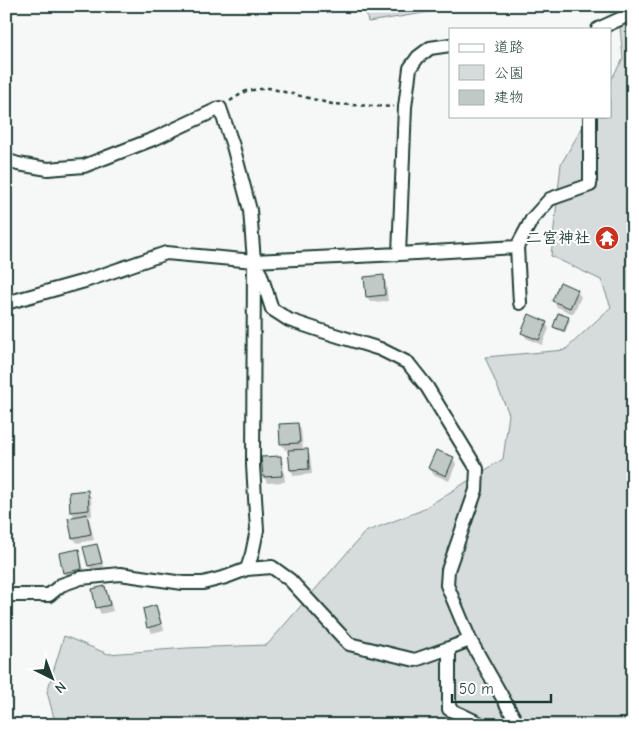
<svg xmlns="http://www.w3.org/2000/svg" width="639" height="731" viewBox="0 0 639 731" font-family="'Comic Neue','Klee One',sans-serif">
<rect width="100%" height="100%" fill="#f6f7f7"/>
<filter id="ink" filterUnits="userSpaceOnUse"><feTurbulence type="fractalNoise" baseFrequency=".02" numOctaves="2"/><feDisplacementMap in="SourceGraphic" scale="10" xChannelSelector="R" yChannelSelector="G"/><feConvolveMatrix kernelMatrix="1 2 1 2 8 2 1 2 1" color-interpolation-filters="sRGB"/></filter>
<g filter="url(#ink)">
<path fill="#d6dcdb" stroke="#7a8c88" d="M365 6H436L430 12 368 22Z
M618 6H633V725H56L47 692 64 636 108 654 187 648 267 645 365 532 420 511 503 459 509 414 485 357 565 350 611 307 601 280 551 256 561 164 589 116H610V81L623 59Z"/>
<path fill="#0003" d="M383 277 386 283 388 301 370 302 367 296Z
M577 291 581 297 573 314 557 307 554 301Z
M568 318 570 320 565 333 556 329 554 327Z
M546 323 549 329 542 345 526 338 523 332Z
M298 424 301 430 303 450H307L310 456 312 474 294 476 291 470 290 449 285 450 282 444Z
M280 457 283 463 285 482 267 483 264 477 263 459Z
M453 458 456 464 449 481 433 474 430 468Z
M87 491 91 497 92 516H87L90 522 94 540 77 543 73 537 75 518 71 511Z
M96 545 100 551 104 569 93 572 89 566 85 548Z
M78 551 81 557 85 575 68 578 64 572Z
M105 587 108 593 113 611 101 614 98 608 93 590Z
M156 607 159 612 164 630 152 633 149 627Z
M42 722 43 725H30Z"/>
<path fill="#c0c9c6" stroke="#1f3d34" d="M384 275 385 295 366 297 364 277Z
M560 282 578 290 570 308 552 301Z
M558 313 569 317 564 331 553 327Z
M529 314 547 322 539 340 521 333Z
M298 423 300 443 280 444 279 424Z
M308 449 309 469 290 470 288 450Z
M436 450 454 457 446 476 428 468Z
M281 456 282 476 263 477 261 457Z
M88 490 89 510 70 512 69 492Z
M87 514 91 534 72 538 68 518Z
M97 544 102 563 88 566 83 547Z
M79 549 82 569 63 573 59 553Z
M105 586 110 605 96 608 92 589Z
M156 605 161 624 147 628 143 609Z"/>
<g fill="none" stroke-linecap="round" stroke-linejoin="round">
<g stroke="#1f3d34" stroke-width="16">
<path id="minor" d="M598 29 633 13
M6 160 18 164 48 169 84 166 156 138 220 108 233 146 250 210 254 261 253 465 257 530 252 554 247 569
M399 254 405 107 410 68 418 57 430 48 450 45
M256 266 261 275 272 309 289 320 322 331 380 349 408 363 427 387 477 469 476 490 448 570 447 585 470 640 518 725
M6 303 85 281 166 253 254 261 399 254 517 247
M520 303 517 247 532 219 550 199 590 185V116
M6 595H49L61 585 81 578 120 574 183 583H203L226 577 247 569 272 567 290 580 349 644 415 660 449 648 470 640
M449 648V709L483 725"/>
</g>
<path stroke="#1f3d34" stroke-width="2.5" stroke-dasharray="4 4" stroke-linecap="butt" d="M230 101 246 91 269 88 332 104 394 107"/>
<use href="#minor" stroke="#fff" stroke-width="12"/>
</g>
</g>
<defs>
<g id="temple-disc" transform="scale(1.25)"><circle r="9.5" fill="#c8321e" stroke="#fff"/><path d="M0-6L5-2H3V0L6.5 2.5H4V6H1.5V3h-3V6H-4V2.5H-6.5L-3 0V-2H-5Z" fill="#fff"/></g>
</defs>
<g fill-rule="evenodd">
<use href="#temple-disc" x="607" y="238"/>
</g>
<g text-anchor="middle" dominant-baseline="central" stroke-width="4" stroke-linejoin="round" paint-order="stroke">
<g font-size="16" font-weight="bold" fill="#1f3d34" stroke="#fff" text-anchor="end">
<text x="590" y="238">二宮神社</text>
</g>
</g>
<rect width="639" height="731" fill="none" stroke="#fff" stroke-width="25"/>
<rect x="12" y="12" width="614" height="706" fill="none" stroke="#1f3d34" stroke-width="2" filter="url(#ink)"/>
<rect x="449" y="28" width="162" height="90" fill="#ffffff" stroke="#a5b1ae"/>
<rect x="459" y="44" width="25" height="8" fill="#ffffff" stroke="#a5b1ae"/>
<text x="494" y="52" font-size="15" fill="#1f3d34">道路</text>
<rect x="459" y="65" width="25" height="15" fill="#d6dcdb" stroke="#a5b1ae"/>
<text x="494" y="78" font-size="15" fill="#1f3d34">公園</text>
<rect x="459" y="90" width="25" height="15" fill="#c0c9c6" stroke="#a5b1ae"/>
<text x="494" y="102" font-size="15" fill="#1f3d34">建物</text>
<g transform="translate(52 678) rotate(138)" stroke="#ffffff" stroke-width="4" paint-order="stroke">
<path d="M0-4L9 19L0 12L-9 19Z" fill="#1f3d34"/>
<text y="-8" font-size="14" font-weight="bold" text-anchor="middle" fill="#1f3d34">N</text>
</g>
<path d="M452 694v8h99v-8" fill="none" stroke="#1f3d34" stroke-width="2.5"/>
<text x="459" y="694" font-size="15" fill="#1f3d34" stroke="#ffffff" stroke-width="4" paint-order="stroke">50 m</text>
</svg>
